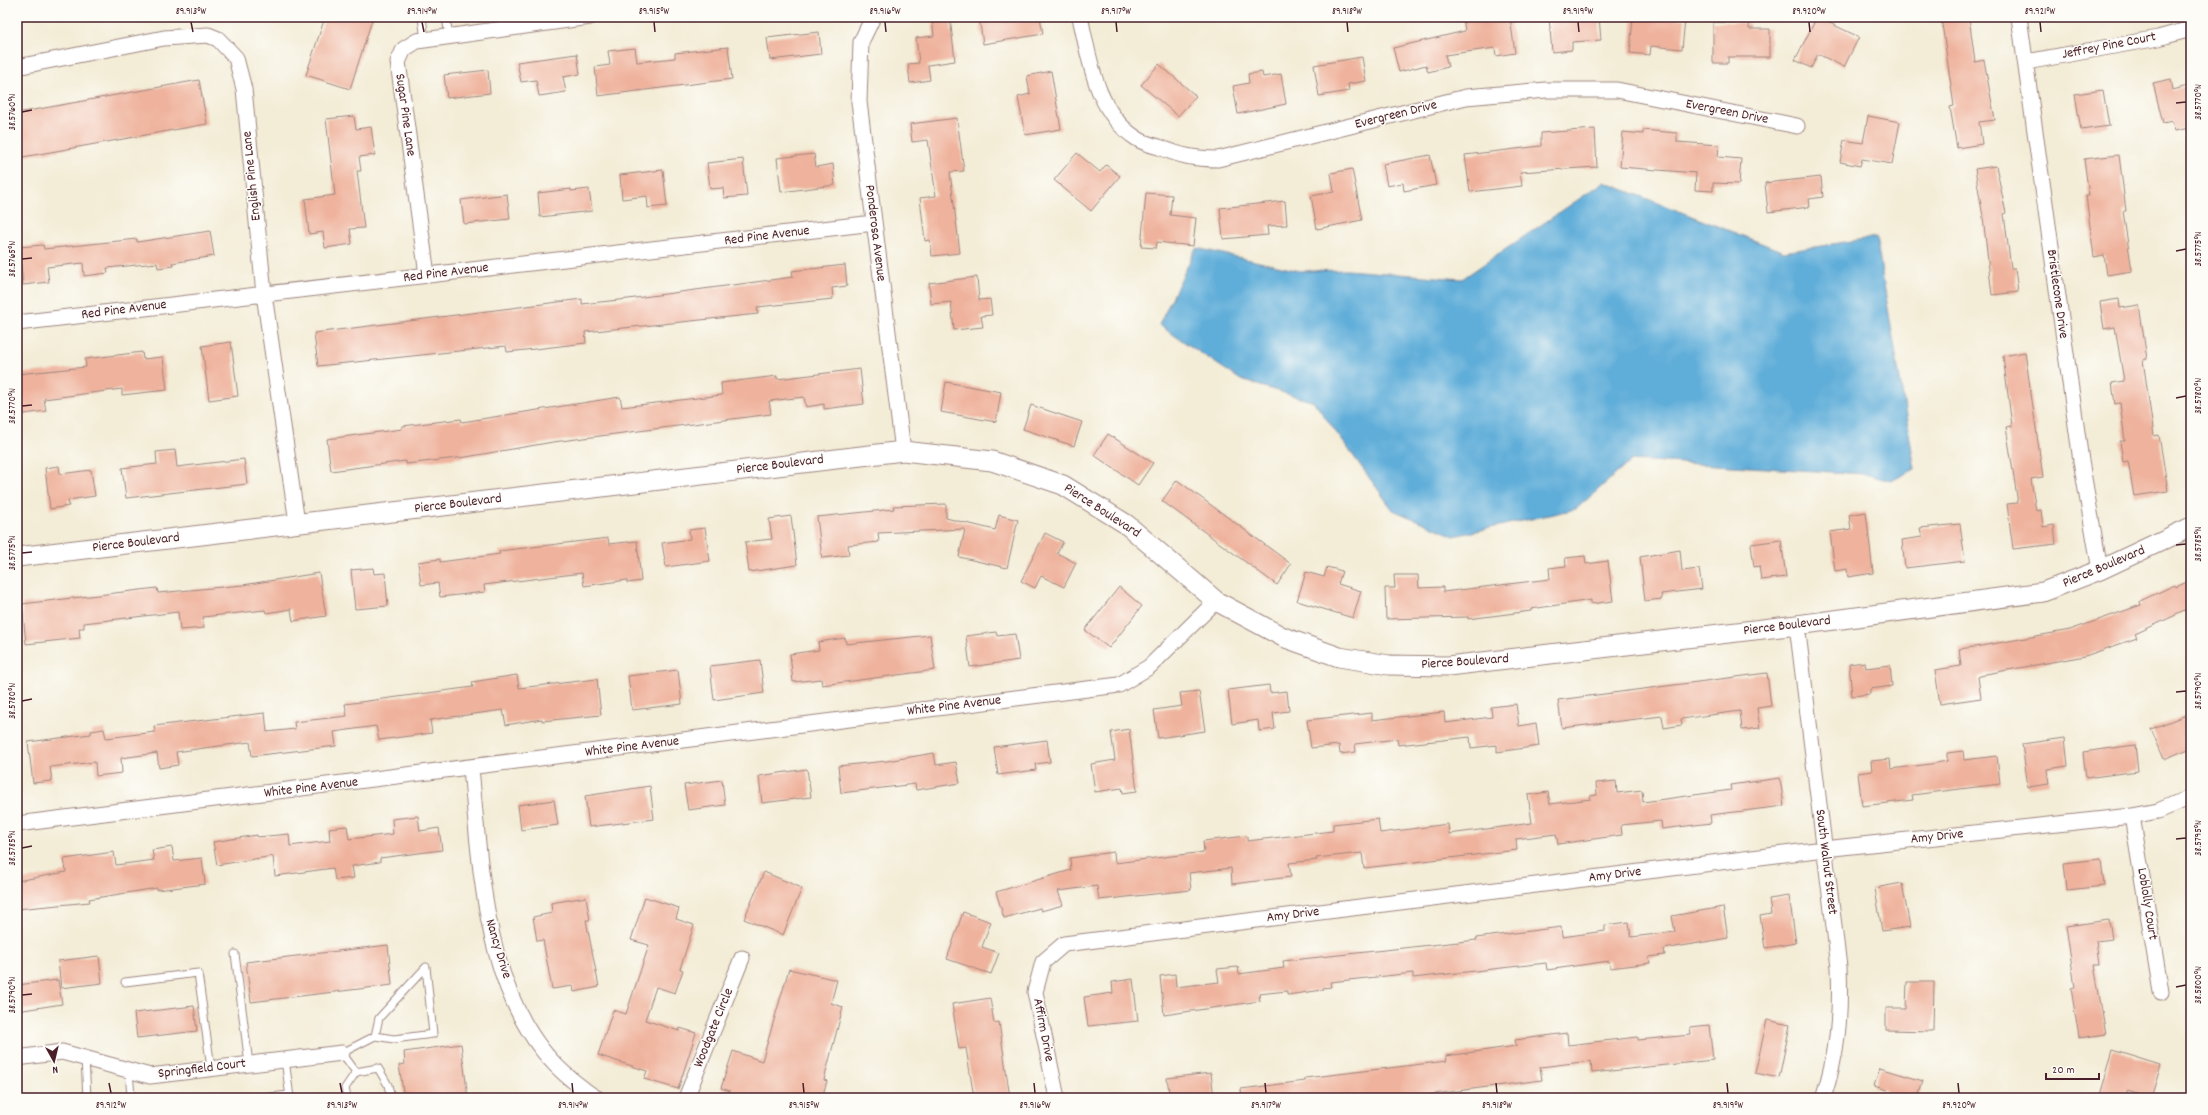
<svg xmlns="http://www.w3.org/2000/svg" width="2208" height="1115" viewBox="0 0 2208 1115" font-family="Dekko,sans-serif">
<rect width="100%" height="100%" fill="#fdfcf7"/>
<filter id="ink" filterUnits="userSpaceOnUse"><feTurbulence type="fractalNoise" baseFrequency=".025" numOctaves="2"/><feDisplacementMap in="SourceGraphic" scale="8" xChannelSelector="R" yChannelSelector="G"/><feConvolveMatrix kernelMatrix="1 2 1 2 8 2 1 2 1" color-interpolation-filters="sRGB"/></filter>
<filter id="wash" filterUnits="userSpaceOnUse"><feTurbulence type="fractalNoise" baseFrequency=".012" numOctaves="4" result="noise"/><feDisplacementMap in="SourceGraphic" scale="16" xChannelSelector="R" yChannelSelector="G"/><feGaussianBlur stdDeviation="0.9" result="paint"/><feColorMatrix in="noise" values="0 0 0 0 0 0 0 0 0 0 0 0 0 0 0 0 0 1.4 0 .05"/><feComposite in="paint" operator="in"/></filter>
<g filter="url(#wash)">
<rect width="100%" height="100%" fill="#f3ecd6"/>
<path fill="#5fadd9" stroke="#546682" d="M1604 182 1784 252 1876 237 1915 469 1891 481 1865 474 1632 460 1576 509 1454 536 1393 510 1314 402 1241 380 1159 325 1196 248 1300 271 1347 270 1462 279Z"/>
<g id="blocks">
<path fill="#efb39d" d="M325 17H373L350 89 306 75Z
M950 17 955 61 928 65 930 80 910 83 908 64 919 63 916 38 934 36 932 18Z
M979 17H1022V19L1040 17 1043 34 983 44Z
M1463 17H1510L1515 53 1496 56 1495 48 1445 55 1448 67 1428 72 1426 65 1399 72 1393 48 1465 31Z
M1549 17H1599L1601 40 1572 42V50L1552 52Z
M1633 17 1685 19 1682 49 1651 46 1650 55 1630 53Z
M1817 17 1859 37 1844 67 1818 54 1811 68 1795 60Z
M1941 17H1969L1975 62 1984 60 1995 120 1979 122 1982 144 1957 148 1950 107 1954 106Z
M1713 22 1749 23V29H1770V57H1728V63H1713Z
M819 32 821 54 770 60 767 38Z
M728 47 732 79 598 96 595 67 610 65 608 51 635 48 637 62 675 58V53Z
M577 54 580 74 563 77 566 92 539 96 536 80 521 82 517 62Z
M1362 57 1366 81 1348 84 1349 91 1319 96 1314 65Z
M1159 64 1196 96 1178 116 1141 85Z
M488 70 490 93 447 98 444 75Z
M1051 71 1061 129 1025 135 1018 97 1030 94 1027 76Z
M1262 72 1263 77 1281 74 1286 104 1238 114 1233 86 1249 83 1248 74Z
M2171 79 2173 90 2191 85V116L2186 117 2189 128 2175 131 2172 121 2163 123 2153 83Z
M199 80 207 124 17 158V113Z
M2103 90 2109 126 2081 130 2075 94Z
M354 116 356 129 371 127 375 155 359 157 361 171H357L364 228 350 229 352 244 325 248 323 232 309 234 305 199 335 195 326 119Z
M1868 116 1900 122 1892 164 1862 159 1860 166 1840 162 1844 140 1863 143Z
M957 118 964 171 950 172 960 253 932 256 930 240 925 241 920 198 936 196 928 140 912 142 910 124Z
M1595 129 1597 167 1520 172 1522 186 1470 192 1465 155 1541 146V133Z
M1643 130 1677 133V142L1719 145 1718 157 1741 159 1739 184 1713 183V191L1695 190 1696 173 1620 167 1623 132 1643 134Z
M1077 153 1100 172 1106 165 1120 176 1091 211 1054 180Z
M814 154 816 167 833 164 835 185 781 192 777 158Z
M1430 155 1436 185 1404 191 1403 183 1387 186 1383 164Z
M2119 155 2126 211H2123L2132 271 2107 275 2104 255 2094 257 2086 196H2089L2084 159Z
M743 159 747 196 724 198 723 188 710 189 707 163Z
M1996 166 2006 213 2004 214 2011 268H2015L2018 292 1992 295 1983 217 1975 169Z
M1352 169 1362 220 1317 229 1311 196 1334 192 1331 173Z
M663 170 667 206 648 208 647 196 622 199 620 175Z
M1821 177 1823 197 1809 199 1810 207 1768 212 1765 183Z
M571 189V191L589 189 592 211 540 217 538 193Z
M1146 193 1172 195 1170 215 1196 218 1193 246 1157 242 1156 248 1141 247Z
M507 194 510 219 464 224 461 200Z
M1285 201 1287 225 1267 226 1268 235 1223 239 1220 208Z
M210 231 214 256 172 263 173 266 158 268 157 263 107 268 108 273 84 276 83 263 47 267 49 282 23 285 19 247 43 245 44 249 137 239V242Z
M845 265 847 286 832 288 833 299 757 307 758 314 585 332 586 343 535 349 507 352 506 346 318 366 314 333 582 299V304L628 299 793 277 792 271Z
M977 277 979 300 990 299 992 315 981 316 983 327 954 330 951 302 931 304 929 283Z
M2119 299 2120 308 2139 305 2147 359 2143 360 2154 436 2159 435 2168 491 2134 496 2128 461 2123 462 2120 441H2125L2120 403 2115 404 2112 383 2124 381 2115 327 2104 329 2100 302Z
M231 342 238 396 209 400 202 346Z
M142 352 143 359 163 357 167 390 122 395V389L44 399 46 411 17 415V374L86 367 85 359Z
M2025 352 2043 477 2031 479 2036 511 2041 510 2043 527 2054 525 2056 544 2013 549 2007 504 2018 503 2006 427 2012 426 2003 356Z
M860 369 864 404 824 409V404L806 407 804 397 769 401 771 414 553 442 466 457 406 464V461L331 471 327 439 402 429V426L461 419 462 422 620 397 622 407 722 395 721 383 777 376V379Z
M946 382 1001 392 996 422 941 412Z
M1031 405 1082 422 1074 446 1023 429Z
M1108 434 1153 463 1138 485 1094 455Z
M175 450 177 467 244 459 247 484 126 498 122 468 157 464 156 452Z
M59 466 60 474 91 470 95 496 68 500 69 506 50 509 45 468Z
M1177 480 1291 564 1277 585 1162 501Z
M946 504V518L995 530 999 515 1018 520 1007 568 959 557 965 529 878 533 879 542 848 545 849 555 822 558 817 517 894 509 893 506Z
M1866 512 1873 573 1848 577 1847 569 1835 571 1830 532 1851 529 1849 515Z
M791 516 797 565 749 572 745 542 772 539 769 519Z
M1960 524 1965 561 1905 568 1902 540 1922 537 1920 528Z
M705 528 710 561 666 567 662 543 690 539 689 530Z
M1045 533 1063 542 1057 553 1076 563 1064 587 1041 576 1035 588 1021 581Z
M608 538 609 544 637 541 641 581 627 583V580L584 586 582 573 484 585 485 592 440 597 438 583 421 585 418 562 440 559V562L500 554 499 551Z
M1781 540 1786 577 1761 580 1759 566 1754 567 1751 544Z
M1680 550 1682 571 1699 569 1702 589 1661 594 1662 599 1645 601 1640 557Z
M1585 556 1586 564 1608 561 1613 601 1591 604V600L1531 609V611L1468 619V617L1386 619 1385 588H1395L1394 575H1418L1419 588 1443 587V592L1550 579 1549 568 1566 566 1565 558Z
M1327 567 1342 571 1338 584 1361 591 1353 618 1297 601 1306 572 1324 577Z
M373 568 374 574 385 573 388 606 355 609 351 570Z
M319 573 326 616 293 621 291 609 266 613 265 610 203 617 204 628 180 630 178 612 84 623V628H79L80 638 26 644 22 604 157 588 158 593 243 585Z
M2191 580V608L2135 634 2137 638 2085 656 1986 674 1978 677 1981 698 1940 704 1935 670 1961 666 1959 649 1981 646 2070 630 2141 605 2140 601 2175 585 2176 587Z
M1119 587 1142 606 1109 648 1085 630Z
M996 632 997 636 1015 634 1019 660 970 667 966 636Z
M930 635 935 670 822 685 821 679 793 682 790 654 819 650 818 642 845 638 846 644Z
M760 660 764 693 714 700 710 666Z
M1865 662 1866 668 1890 665 1892 686 1870 689V694L1852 696 1849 664Z
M678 670 682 704 632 710 628 676Z
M1767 673 1771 706 1757 708 1760 728 1742 730 1740 711 1681 719 1682 725 1664 728 1662 716 1562 728 1558 700Z
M517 675 519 688 597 679 601 715 542 721V719L506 725 503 710 430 720 432 733 379 740 376 726 334 732 336 746 252 756 250 742 204 748 176 752 178 765 159 768 157 753 121 758 122 773 96 776 95 762 50 767 52 781 33 783 28 742 91 734V731L104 729 106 738 155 732 154 726 265 713 267 732 295 729 294 722 347 716 345 704 473 687 472 682Z
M1269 685 1270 693 1287 691 1289 711 1273 713 1275 729 1259 731 1258 720 1232 724 1228 690Z
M1199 691 1205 731 1158 738 1154 710 1182 706 1180 693Z
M1516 704 1519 726 1536 723 1539 746 1497 752V745L1471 748 1470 737 1398 745 1397 739 1355 744 1356 752 1340 754 1339 745 1311 748 1307 720 1372 713V720L1444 712 1445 723 1492 717 1491 707Z
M2191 713V748L2164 759 2151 729Z
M1129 729 1137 791 1123 793 1122 788 1095 792 1091 764 1115 760 1111 732Z
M2065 738 2068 766 2047 769 2049 784 2028 787 2022 744Z
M1047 740 1050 762 1035 764 1036 770 998 775 994 747Z
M2135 745 2138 771 2086 778 2083 752Z
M1963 751 1964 760 1997 756 2000 784 1912 795 1913 800 1862 806 1858 773 1872 771 1871 761 1890 759 1891 769 1931 764 1947 761V753Z
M934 753 936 765 956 762 960 783 916 790 915 784 841 793 838 766 887 761Z
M807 769 811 797 762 803 759 776Z
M1780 778 1784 806 1710 815 1711 823 1662 829 1661 821 1621 825 1622 835 1558 844 1556 834 1516 839 1517 850 1364 868 1362 853 1316 858 1317 860 1289 863 1291 877 1232 884 1231 868 1189 873 1191 890 1099 900 1097 886 1058 891 1063 905 1041 911 1040 908 1004 918 996 892 1071 870 1070 858 1114 852 1115 863 1204 852 1203 841 1247 836V841L1333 831V824L1378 819 1380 833 1448 824 1449 834 1532 823 1528 795 1548 792 1550 804 1591 799 1590 796 1597 795 1596 783 1616 781 1617 793 1642 790 1643 802 1731 790 1730 785Z
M722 780 725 805 688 810 684 785Z
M650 786 654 819 589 827 585 796Z
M554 800 558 825 521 830 518 805Z
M418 816 420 831 439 828 442 850 380 858V862L352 866 354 878 335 880 333 868 275 876 273 856 217 865 213 842 257 835V837L289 834 290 846 330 841 329 828 347 826 349 839 393 834 392 819Z
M172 847 174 861 202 858 205 884 157 890V888L89 899 90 902 17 909V881L66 872 64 859 114 852 116 865 154 860 152 850Z
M2101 859 2104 886 2067 890 2064 863Z
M764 872 802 888 783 935 744 919Z
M1902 883 1910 927 1882 931 1875 888Z
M1789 896 1796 943 1765 948 1760 916 1771 914 1769 899Z
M586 897 590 920H586L599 987 574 992 573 986 552 989 543 940 537 941 533 917 552 913 551 903Z
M645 897 679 908 676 919 694 925 680 969 683 970 675 993 656 987 645 1020 679 1031 680 1028 696 1033 678 1089 644 1079 647 1071 598 1055 613 1010 626 1014 649 945 631 940Z
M1723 907 1728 938 1664 949 1665 955 1649 957 1650 963 1610 968 1609 961 1547 970 1546 963 1413 978V973L1330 982 1331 987 1323 988V990L1287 995V991L1259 994 1260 1001 1164 1015 1160 976 1175 974 1176 987 1219 982 1217 969 1238 967 1239 974 1284 968 1283 961 1477 940 1476 938 1561 927 1562 937 1605 931V925L1629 922 1631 937 1675 932 1672 916Z
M963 912 991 922 982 947 999 953 991 974 947 959Z
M2109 920 2112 939 2096 941 2099 965H2094L2106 1034 2079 1038 2071 988 2075 987 2066 926Z
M388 945 392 985 251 1002 246 962Z
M99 956 102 983 61 988 58 961Z
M789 969 837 980 831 1003 843 1007 824 1080 827 1081 822 1098H728L730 1091 721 1088 733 1051 762 1061Z
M1133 979 1138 1021 1088 1026 1084 997 1113 993 1112 982Z
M58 980 62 1004 17 1011V985Z
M1907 982H1934L1933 1031 1886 1030V1008H1906Z
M990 998 994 1023 999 1022 1010 1098H974L966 1048 959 1049 952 1004Z
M194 1006 197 1031 137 1038 134 1013Z
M1767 1020 1790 1025 1779 1078 1755 1073Z
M1709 1025 1713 1060 1592 1073 1591 1061 1540 1067 1542 1080 1403 1098H1242L1241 1089 1305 1081V1078L1447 1061 1446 1056 1516 1046 1515 1040 1567 1033 1568 1045 1638 1037V1040L1691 1035 1690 1027Z
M461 1044 468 1098H404L399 1065 405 1064 404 1052Z
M2113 1050 2161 1065 2151 1098 2126 1091 2124 1098H2114L2100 1094Z
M1880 1068 1923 1081 1918 1098H1884L1887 1090 1874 1086Z
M1211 1073 1214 1098H1170L1167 1078Z"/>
</g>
</g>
<g filter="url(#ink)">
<use href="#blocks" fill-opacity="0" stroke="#9e8680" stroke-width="1"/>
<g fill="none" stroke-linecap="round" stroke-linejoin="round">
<g stroke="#9e8680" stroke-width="9">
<path id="service" d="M422 17 425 40
M446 17 449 36
M235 954 249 1064
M125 982 198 973 211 1068
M85 1058 87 1098
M285 1059 290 1098
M129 1070 131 1098
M356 1072 342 1053 375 1036 394 1039 433 1034 426 967 379 1018 375 1036
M262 1098 289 1095
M347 1098 345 1088 356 1072 378 1068 388 1085 391 1098"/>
</g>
<g stroke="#9e8680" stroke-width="17">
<path id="minor" d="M873 17 861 42 859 102 903 451
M1080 17C1090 61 1096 112 1136 138 1143 143 1151 145 1159 147 1181 156 1194 159 1218 159L1466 97 1546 90H1617L1797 126
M2019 17 2081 461 2100 570
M2026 62 2158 38 2191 29
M17 67 164 38 208 35 218 39 236 58 244 89 264 294 297 523
M427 275 398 62 404 49 417 41 590 17
M17 323 874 223
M1797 625 1839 967C1841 1014 1838 1053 1823 1098
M471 768C481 871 484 1010 572 1080 580 1086 588 1094 597 1098
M2132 816 2161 992
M17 824 1119 685 1149 667 1216 601
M17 1058 62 1052 150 1076 342 1053
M686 1098 742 958
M1057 1098 1035 992 1043 962 1064 944 1824 849 2132 816 2158 811 2191 797"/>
</g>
<g stroke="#9e8680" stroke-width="21">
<path id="tertiary" d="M17 557 903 451 992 461 1063 485 1126 524 1216 601 1283 637 1339 657 1389 665 1448 666 1797 625 2043 592 2100 570 2191 527"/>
</g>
<use href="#service" stroke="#fff" stroke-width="7"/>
<use href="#minor" stroke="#fff" stroke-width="15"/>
<use href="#tertiary" stroke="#fff" stroke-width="19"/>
</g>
</g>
<path fill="none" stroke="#4a1f2b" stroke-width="1.5" d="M191 22 193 32M422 22 424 32M654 22 655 32M885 22 886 32M1116 22 1117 32M1347 22 1348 32M1578 22 1579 32M1809 22 1810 32M2040 22 2041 32M2176 103 2186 102M22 112 32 110M2176 251 2186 249M22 259 32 258M2176 398 2186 396M22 406 32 405M2176 545 2186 544M22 553 32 552M2176 692 2186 691M22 701 32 699M2176 839 2186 838M22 848 32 846M2176 987 2186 985M22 995 32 994M109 1083 111 1093M340 1083 342 1093M572 1083 573 1093M803 1083 804 1093M1034 1083 1035 1093M1265 1083 1266 1093M1496 1083 1497 1093M1727 1083 1728 1093M1958 1083 1959 1093"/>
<g text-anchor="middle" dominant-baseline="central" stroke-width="3" stroke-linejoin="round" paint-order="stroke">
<g font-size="14" fill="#4a1f2b" stroke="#fdfcf7">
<text transform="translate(2109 46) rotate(-11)">Jeffrey Pine Court</text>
<text transform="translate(1727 112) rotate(11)">Evergreen Drive</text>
<text transform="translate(405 115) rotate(82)">Sugar Pine Lane</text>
<text transform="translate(1396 115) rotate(-14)">Evergreen Drive</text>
<text transform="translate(252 176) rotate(-96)">English Pine Lane</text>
<text transform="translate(875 233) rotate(83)">Ponderosa Avenue</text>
<text transform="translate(767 236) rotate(-7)">Red Pine Avenue</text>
<text transform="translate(446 273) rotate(-7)">Red Pine Avenue</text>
<text transform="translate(2057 294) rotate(82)">Bristlecone Drive</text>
<text transform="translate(124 310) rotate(-7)">Red Pine Avenue</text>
<text transform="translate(780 465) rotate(-7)">Pierce Boulevard</text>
<text transform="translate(458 504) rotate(-7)">Pierce Boulevard</text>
<text transform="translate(1102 511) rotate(33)">Pierce Boulevard</text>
<text transform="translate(136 543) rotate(-7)">Pierce Boulevard</text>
<text transform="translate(2104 567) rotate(-23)">Pierce Boulevard</text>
<text transform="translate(1787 626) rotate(-7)">Pierce Boulevard</text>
<text transform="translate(1465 662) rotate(-4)">Pierce Boulevard</text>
<text transform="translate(954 706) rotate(-7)">White Pine Avenue</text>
<text transform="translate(632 747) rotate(-7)">White Pine Avenue</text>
<text transform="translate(311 788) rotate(-7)">White Pine Avenue</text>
<text transform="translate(1937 837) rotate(-6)">Amy Drive</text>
<text transform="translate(1826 862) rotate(83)">South Walnut Street</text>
<text transform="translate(1615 875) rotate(-7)">Amy Drive</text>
<text transform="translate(2147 904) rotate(81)">Loblolly Court</text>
<text transform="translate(1293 915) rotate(-7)">Amy Drive</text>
<text transform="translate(498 949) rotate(73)">Nancy Drive</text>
<text transform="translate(714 1028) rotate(-68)">Woodgate Circle</text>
<text transform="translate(1043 1030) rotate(79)">Affirm Drive</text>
<text transform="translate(202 1069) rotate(-7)">Springfield Court</text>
</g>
</g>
<rect width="2208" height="1115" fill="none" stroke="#fdfcf7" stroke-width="44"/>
<g transform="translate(54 1061) rotate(172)" stroke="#fdfcf7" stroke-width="3" paint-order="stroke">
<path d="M0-3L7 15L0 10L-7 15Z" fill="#4a1f2b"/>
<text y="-6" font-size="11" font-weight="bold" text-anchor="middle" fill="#4a1f2b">N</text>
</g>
<path d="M2046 1073v6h53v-6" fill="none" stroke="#4a1f2b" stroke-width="2"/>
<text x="2052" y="1073" font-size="12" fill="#4a1f2b" stroke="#fdfcf7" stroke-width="3" paint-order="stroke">20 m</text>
<rect x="22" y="22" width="2164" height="1071" fill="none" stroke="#4a1f2b" stroke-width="1.5"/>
<g font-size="10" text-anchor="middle" fill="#4a1f2b">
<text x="191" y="14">89.913°W</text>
<text x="422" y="14">89.914°W</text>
<text x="654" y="14">89.915°W</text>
<text x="885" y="14">89.916°W</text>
<text x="1116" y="14">89.917°W</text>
<text x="1347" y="14">89.918°W</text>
<text x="1578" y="14">89.919°W</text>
<text x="1809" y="14">89.920°W</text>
<text x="2040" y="14">89.921°W</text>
<text transform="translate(2197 102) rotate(-90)" y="4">38.5770°N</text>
<text transform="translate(11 112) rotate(-90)" y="4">38.5760°N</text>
<text transform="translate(2197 249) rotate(-90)" y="4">38.5775°N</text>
<text transform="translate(11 259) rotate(-90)" y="4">38.5765°N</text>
<text transform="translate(2197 396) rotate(-90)" y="4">38.5780°N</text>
<text transform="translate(11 406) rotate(-90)" y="4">38.5770°N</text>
<text transform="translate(2197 544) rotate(-90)" y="4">38.5785°N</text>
<text transform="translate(11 553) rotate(-90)" y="4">38.5775°N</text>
<text transform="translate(2197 691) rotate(-90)" y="4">38.5790°N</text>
<text transform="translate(11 701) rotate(-90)" y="4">38.5780°N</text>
<text transform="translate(2197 838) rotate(-90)" y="4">38.5795°N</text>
<text transform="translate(11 848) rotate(-90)" y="4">38.5785°N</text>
<text transform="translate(2197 985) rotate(-90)" y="4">38.5800°N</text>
<text transform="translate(11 995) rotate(-90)" y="4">38.5790°N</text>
<text x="111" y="1108">89.912°W</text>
<text x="342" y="1108">89.913°W</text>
<text x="573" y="1108">89.914°W</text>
<text x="804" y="1108">89.915°W</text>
<text x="1035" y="1108">89.916°W</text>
<text x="1266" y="1108">89.917°W</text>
<text x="1497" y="1108">89.918°W</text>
<text x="1728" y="1108">89.919°W</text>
<text x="1959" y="1108">89.920°W</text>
</g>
</svg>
